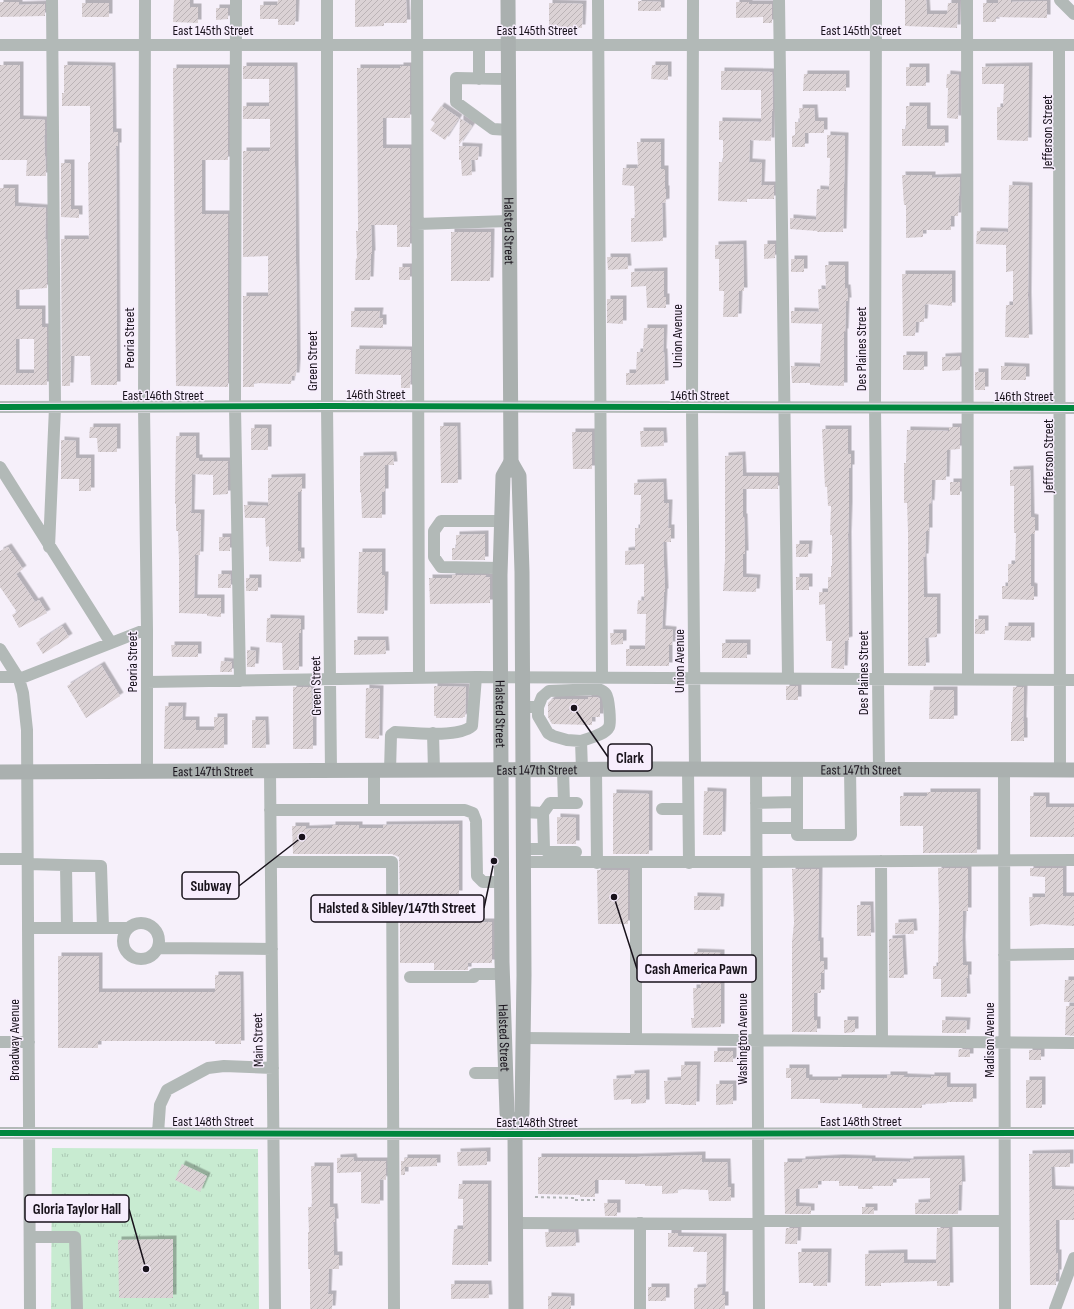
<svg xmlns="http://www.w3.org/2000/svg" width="1074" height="1309" viewBox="0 0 1074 1309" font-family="'Sofia Sans Condensed',sans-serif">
<defs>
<pattern id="park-tufts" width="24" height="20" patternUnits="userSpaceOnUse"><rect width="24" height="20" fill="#c8ebd1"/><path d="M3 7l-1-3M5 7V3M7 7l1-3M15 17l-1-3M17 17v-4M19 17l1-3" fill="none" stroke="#abc8b3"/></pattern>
<pattern id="building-hatch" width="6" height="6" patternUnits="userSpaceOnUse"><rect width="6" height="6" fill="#dbd2d5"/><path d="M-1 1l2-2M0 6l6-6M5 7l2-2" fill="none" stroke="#bbb3b6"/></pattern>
<filter id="shadow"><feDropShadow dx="3.5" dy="-3.5" stdDeviation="0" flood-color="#0004"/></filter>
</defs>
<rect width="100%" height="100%" fill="#f6f0fa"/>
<path fill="url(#park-tufts)" d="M52 1148 258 1149 259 1309H51Z"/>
<path fill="url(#building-hatch)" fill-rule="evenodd" filter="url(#shadow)" d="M174 0H190V7H198V23L173 22Z
M278 0H296L295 25H278V19H260V5H277Z
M355 0H406L407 23H384V26L355 27Z
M905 0H926L927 14H947L948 3H958L957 28 905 26Z
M998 0H1011V2L1047 1V18L996 17V22H983V3H998Z
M638 1 661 2V11H638Z
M0 2H19V5L45 4V16L0 17Z
M736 2H749V4H772V23H763V17L736 18Z
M82 3H109V17H82Z
M549 3 583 4 582 28H549Z
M216 8H228V19L216 20Z
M0 65H20V119L45 120V135H44L46 176H26L27 160H0Z
M64 65 112 66 113 132H118V146H116L117 385H91L90 356H71L70 386H62L61 239H89L88 164 89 162H90V106H62V93H64Z
M652 65H668V80L651 79Z
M243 66H294L297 362 296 376H292L291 384 254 383V387H243V296H268V256L243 257V151H269L270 149V119H243V106H269V79H243Z
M400 66H410V118H383V148H410V247H397V225H371L372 254H371L370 280H355L356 258 357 259 356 231H358L357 68H400Z
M1029 66 1028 141 997 140V107H1003L1004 84H982V67Z
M906 67H926V86H906Z
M173 68H228V160H202V214H228V387L176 386Z
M721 71 772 72 773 111H772L771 141 750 140 749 162 762 163 761 185H774V199H747V202L718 201 719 162H723V140H719V121L761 122V90H721Z
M804 74H846V91H803Z
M947 74 959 75 958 119 947 118 948 88H946Z
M441 106 459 118 445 140 430 130 435 123 431 120Z
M906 106H927V129H945V146H902V129H906Z
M799 108H814L815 121H824V133H805V147H792V136L795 135V122H800Z
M460 118 472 126 459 145Z
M827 135 845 136 843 232H817V231L790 229V218L816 220 817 189 829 190 830 158H827Z
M637 142H661V169H665V189H666V202L662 203 663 241 631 242V218H635L634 186 622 185 623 168H638Z
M459 146 479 147 478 160H471L472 175 462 176 461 160H459Z
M61 163H71V209H79V218L61 217Z
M902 175H932V178L960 177 958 216H951V230H923V237L906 238V205H904Z
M1009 185 1029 186 1028 296 1029 338 1005 337 1006 305H1013V271L1006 272V245L976 244 977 231 1008 232Z
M0 188H15V206L46 208 45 239H46L47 288 16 290V309H42V327H47V385H0ZM16 339H34V373H16Z
M451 232H491L490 281H451Z
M743 244 744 291H739L738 317H723L724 291H719V259H715V245Z
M764 244H775V258L764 259Z
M607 257H627L628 269 608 270Z
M791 259H804V272H791Z
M825 265H845V288H847L848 301H846L845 332H844V386L810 385V383H792L791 366 820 367 822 324 791 323V311L819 312 818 289H826Z
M399 267H410V280H399Z
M664 271V297H666V308H647L646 286 631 287V272Z
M902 274H952V306L925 304 924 322H916L915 336H903Z
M607 299H623V324L607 323Z
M351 311H380L379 318H383V328L351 327Z
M644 328H664L663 352H664L665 384 626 385V373H636L637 352H643Z
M356 349 411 350 410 388H401V375L355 374Z
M903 355H924V370H903Z
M960 356V370L942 371V357Z
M1001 366 1026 367V380H1001Z
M975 372H985V390H975Z
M440 426H457L458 483H441Z
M90 427H117V452H98L97 438H89Z
M949 427H960V449L947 450 946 480H932L931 504 929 503V531H926L925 557H923L924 597H937V637L925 638 926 666H908V531L907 503H904V463H906L907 430 949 431Z
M251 428H268V450H251Z
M822 429H848V454H851V468H849V505L848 535 849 640 845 641 844 669 831 668 832 641H826L825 604 819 605V592H828V577H831V566H832V535H830L831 506H828L827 487H825Z
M640 431H663L664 446 641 447Z
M572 432H592V469H573Z
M176 436H196V458H199V461H228V494L213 495V475L192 474 191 513H201L200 555H195L194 598H221V617L207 616V614L179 613V559L178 531H176V504H175Z
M61 440 76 441V458H91V491H79V479H61Z
M393 455 394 465H385V492H382V518H362L361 492 360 493V456Z
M742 455 743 476H778V489H743V517H744L745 554H743V577L757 578 756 592 723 591 725 560V456Z
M1030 469 1031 517 1035 518V534H1031V586L1034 587V600L1002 599V586H1008V564H1015L1016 533H1014V486H1010V470Z
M302 477V492H298V551H301V562L269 561V546L266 547 265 518H245L244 505 268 506V478Z
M663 482 664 503H669L668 528H671V542H663L665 592H664L662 629 673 630 672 645H669V666H626V649H645L646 614H637L638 600 644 601V564L625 565V551L635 550V528H640L641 495H634V483Z
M950 482H960V495H950Z
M485 534V560H452V548H456V535Z
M219 537H230V551H219Z
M796 544H809L808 557H796Z
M8 547 23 569 16 574 35 602 39 600 47 613 19 628 12 615 17 612 0 587V551Z
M359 552H382V575H385L384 614 357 613Z
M218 574H230L231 588H218Z
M452 575H486V577H490V603L430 604 429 578H452Z
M796 577H809V590H796Z
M246 578H258V591H246Z
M267 618 301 619V633H299V670H283L282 643 266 642Z
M975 619H985V634H975Z
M62 626 69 637 43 654 36 643Z
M1005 626H1031V641L1004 640Z
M610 633H623V644L611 645Z
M354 640H385L386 654 354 655Z
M722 643H747V658H722Z
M171 645H198V657H172Z
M247 650 256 651 255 667H247Z
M221 661 232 662V672H220Z
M101 665 120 696 86 718 67 686Z
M434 686 466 687 465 717H463V718H436V716H434Z
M786 686H798V700H786Z
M293 687H311L312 711H313V749H293Z
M1013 687H1024L1023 721H1024V741H1011V722H1012Z
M366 688 380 689 379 739 365 738Z
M930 690H954V719H929Z
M588 697H597L600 699V717H592V725L552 724 548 717V703L552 699H588Z
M165 706H183L182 720H196V730H214V717H224V748L164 749Z
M252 720H265L266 748H252Z
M704 791 723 792 722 835H703Z
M927 792H977V853H923V826H900V796H927Z
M613 793 649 794V854H613Z
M1030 796H1046V807H1074V837H1030Z
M557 817 576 818V844H557Z
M459 824V894H439V922H492V963H468V970H434V963H400V922H417V894H400L399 857 392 854H293L292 826H306V829L332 828V825H359V828H383V825Z
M938 868H968V911H963L962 940 963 965H968V978H966L967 997H941V979H933V966H938L939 911Z
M1030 868H1063V896H1074V926L1042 924 1030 926 1029 897H1045V877L1030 876Z
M792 869H819L818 941H820V961H824V973H821V993H814V1020H817V1032H792V942L794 923Z
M597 870H628V924H598Z
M694 896 721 897 720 910H694Z
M857 905H870L871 936H857Z
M913 922 914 934H895V923Z
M902 938 904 978H889V939Z
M694 952 721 953V1027L692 1028 691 1018H694L693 988H701L700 965H694Z
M58 956H99V992H215V975H240L241 1044H215V1041H98V1048H58Z
M1065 980H1074V1002H1064Z
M1066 1006H1074V1036L1065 1035Z
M844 1020H855V1032L844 1033Z
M942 1020 967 1021 966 1033H942Z
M959 1049 970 1050V1057H958Z
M1029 1050H1041V1060H1029Z
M714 1051H733V1062H714Z
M681 1065H697L696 1105H681V1104H665L664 1081 681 1080Z
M786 1068H806V1078H809V1080H838V1078H887V1075H904V1077L931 1078V1076H947V1087H973V1102H947V1103L922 1104V1108H862V1104L820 1103V1099H791V1078H786Z
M646 1073V1103L631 1104V1099L614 1100 613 1079 631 1078V1074Z
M1026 1080H1042V1108H1026Z
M716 1084H733V1104L716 1105Z
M487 1151V1165L458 1166 457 1152Z
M1070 1153V1167H1051L1052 1189 1074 1190V1220H1056V1253H1058V1273H1056V1285H1030L1029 1154Z
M702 1155V1162H727L728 1187H731V1201H709L708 1190 678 1189V1193L662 1194V1186H645V1184H625V1180H595V1197H580V1195L538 1194V1157H638Z
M353 1157 354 1161H386V1180L380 1179V1204L361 1203V1172L337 1173V1158Z
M404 1158H437V1166L405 1167V1175H401V1161H404Z
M840 1158 872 1159V1161L910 1162V1160L961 1159 962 1185H959L958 1214H915V1203L930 1202V1178L893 1179V1186H872L873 1189H858V1186H839V1181H818V1188L796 1189V1206L811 1207V1214H785L784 1162H802V1160Z
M182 1164 207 1176 200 1192 175 1180Z
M311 1166H330V1207H334L335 1222H333L334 1255H339V1269H329L328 1294H333L332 1309H310V1269H308V1232H309L308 1207H312Z
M459 1184H488V1265H452L454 1229H463V1199H458Z
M604 1203H617V1216H605Z
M862 1207H874V1214H862Z
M786 1228H798L797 1244H785Z
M937 1228H949L950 1286H937V1281L881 1283V1286H865V1254L904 1253V1263H936Z
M545 1232H575L576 1246 546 1247Z
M668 1233H678V1236L723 1237 722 1295H725V1309H694V1288L706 1287 707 1252H693L694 1247H668Z
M173 1239V1298H119L118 1240Z
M798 1252H828L827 1286H813V1283H799Z
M451 1284H488L489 1298 451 1299Z
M648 1287H666V1301H648Z
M548 1296 571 1297V1309H548Z"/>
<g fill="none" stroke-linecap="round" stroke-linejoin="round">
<path stroke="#b1b4b5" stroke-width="2" stroke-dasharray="3 3" stroke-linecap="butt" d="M535 1197 574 1198V1200H595"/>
<path stroke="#b2b9b7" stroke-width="12" d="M145 0 144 407 147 629V771
M236 0 235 407 240 681
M327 0V406L331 771
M417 0 419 678
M598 0 602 677
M693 0 692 407 695 769
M779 0 788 678
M876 0 875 407 879 769
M967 0 968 679
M1060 0 1074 14
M0 45H1074
M479 45V79
M1059 45 1060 770
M508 79 456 78V102L493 129 509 130
M417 224 509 221
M0 407 327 406 1074 408
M0 467 111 643
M49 547 55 407 52 0
M500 568 441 567 434 557V531L441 521H502
M0 649 19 679 23 693 27 730 30 1309
M0 677H17
M19 679 147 629
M147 682 476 677 1074 680
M530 707H538V716L548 733 553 736 567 740 581 741
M538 707 542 697 549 691 598 689C601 690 604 691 606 694 609 698 611 723 609 727 605 735 589 738 581 741L582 770
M433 733 434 771
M688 769 689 863
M756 769 759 1309
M797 769V835H851L850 769
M563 770 564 803
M596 770 597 863
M1004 770 1005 1309
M270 771 275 1309
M374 771V810
M390 771 391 735 395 732C414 733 458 738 472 726L476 677
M756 803 797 802
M662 809H688
M270 810H465L473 813 476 821 477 876 483 882H502
M523 812 543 813
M757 828H797
M523 849H544L543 813 550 803H577
M544 849 548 852H576
M0 859H28
M881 861 882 1041
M271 862H392L394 1309
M523 862H757L1074 860
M28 864 101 866 103 928
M66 866 67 928
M123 941a18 18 0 1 1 36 0a18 18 0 1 1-36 0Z
M28 928H127
M158 948 272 949
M1004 955 1074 954
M410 977H474V974H503
M523 1038 1074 1043
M636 1039V863
M0 1042H29
M475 1073H505
M0 1133 535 1134 1074 1133
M158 1133 160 1105 167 1090 208 1068 224 1066 273 1068
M758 1221H1004
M515 1223 758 1224
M30 1237H75L77 1309
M640 1309V1223
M1055 1309 1074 1258"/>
<g stroke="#aab0af" stroke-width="15">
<path id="s1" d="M508 0 511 462 519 476 522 572 524 975 522 1113 515 1134 516 1309"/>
<path id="s2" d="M511 462 503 476 500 575 502 962 507 1113 515 1134"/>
<path id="s3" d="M0 772 655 769 1074 770"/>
</g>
<g stroke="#f7edfd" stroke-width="8">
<path id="cycleway" d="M0 407 327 406 1074 408
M0 1133 535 1134 1074 1133"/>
</g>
<use href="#cycleway" stroke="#00873e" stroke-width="6"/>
</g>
<g text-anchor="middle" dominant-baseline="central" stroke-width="3" stroke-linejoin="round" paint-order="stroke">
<g font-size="14" fill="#18121b" stroke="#f7edfd">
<text x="213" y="30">East 145th Street</text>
<text x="537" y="30">East 145th Street</text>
<text x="861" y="30">East 145th Street</text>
<text transform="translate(1047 132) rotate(-90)">Jefferson Street</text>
<text stroke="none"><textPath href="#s1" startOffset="231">Halsted Street</textPath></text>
<text transform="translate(677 336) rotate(-90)">Union Avenue</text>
<text transform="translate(129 338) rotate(-90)">Peoria Street</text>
<text transform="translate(861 349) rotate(-90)">Des Plaines Street</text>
<text transform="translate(312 361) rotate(-90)">Green Street</text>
<text x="376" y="394">146th Street</text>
<text x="163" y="395">East 146th Street</text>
<text x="700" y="395">146th Street</text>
<text x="1024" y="396">146th Street</text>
<text transform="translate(1048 456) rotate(-90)">Jefferson Street</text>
<text transform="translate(679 661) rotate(-90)">Union Avenue</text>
<text transform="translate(132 662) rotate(-90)">Peoria Street</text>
<text transform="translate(863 673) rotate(-90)">Des Plaines Street</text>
<text transform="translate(316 686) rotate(-91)">Green Street</text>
<text stroke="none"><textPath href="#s2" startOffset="254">Halsted Street</textPath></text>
<text stroke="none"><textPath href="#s3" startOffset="861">East 147th Street</textPath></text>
<text stroke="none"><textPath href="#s3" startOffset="537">East 147th Street</textPath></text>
<text stroke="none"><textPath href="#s3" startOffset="213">East 147th Street</textPath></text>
<text stroke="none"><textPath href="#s2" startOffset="578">Halsted Street</textPath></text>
<text transform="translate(742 1039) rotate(-90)">Washington Avenue</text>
<text transform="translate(14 1040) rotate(-90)">Broadway Avenue</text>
<text transform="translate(258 1040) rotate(-91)">Main Street</text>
<text transform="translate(989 1040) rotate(-90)">Madison Avenue</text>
<text x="213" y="1121">East 148th Street</text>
<text x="861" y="1121">East 148th Street</text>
<text x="537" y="1122">East 148th Street</text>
</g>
</g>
<path fill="none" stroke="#18121b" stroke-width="1.5" d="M574 708L608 757M302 837L239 886M494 861L484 908M614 897L637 969M146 1269L129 1209"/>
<g fill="#18121b" stroke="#f7edfd" stroke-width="1.5">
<circle cx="574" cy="708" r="4"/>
<circle cx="302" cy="837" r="4"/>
<circle cx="494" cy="861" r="4"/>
<circle cx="614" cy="897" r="4"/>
<circle cx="146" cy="1269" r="4"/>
</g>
<g fill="#f7edfd" stroke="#18121b" stroke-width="1.5">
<rect x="608" y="744" width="44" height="27" rx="4"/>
<rect x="182" y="872" width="57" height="27" rx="4"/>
<rect x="311" y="895" width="173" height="27" rx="4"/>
<rect x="637" y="955" width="119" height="27" rx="4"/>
<rect x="25" y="1195" width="104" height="27" rx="4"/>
</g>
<g font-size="15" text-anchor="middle" font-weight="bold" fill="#18121b">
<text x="630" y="763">Clark</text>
<text x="211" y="891">Subway</text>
<text x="397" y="913">Halsted &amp; Sibley/147th Street</text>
<text x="696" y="974">Cash America Pawn</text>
<text x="77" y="1214">Gloria Taylor Hall</text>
</g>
</svg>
